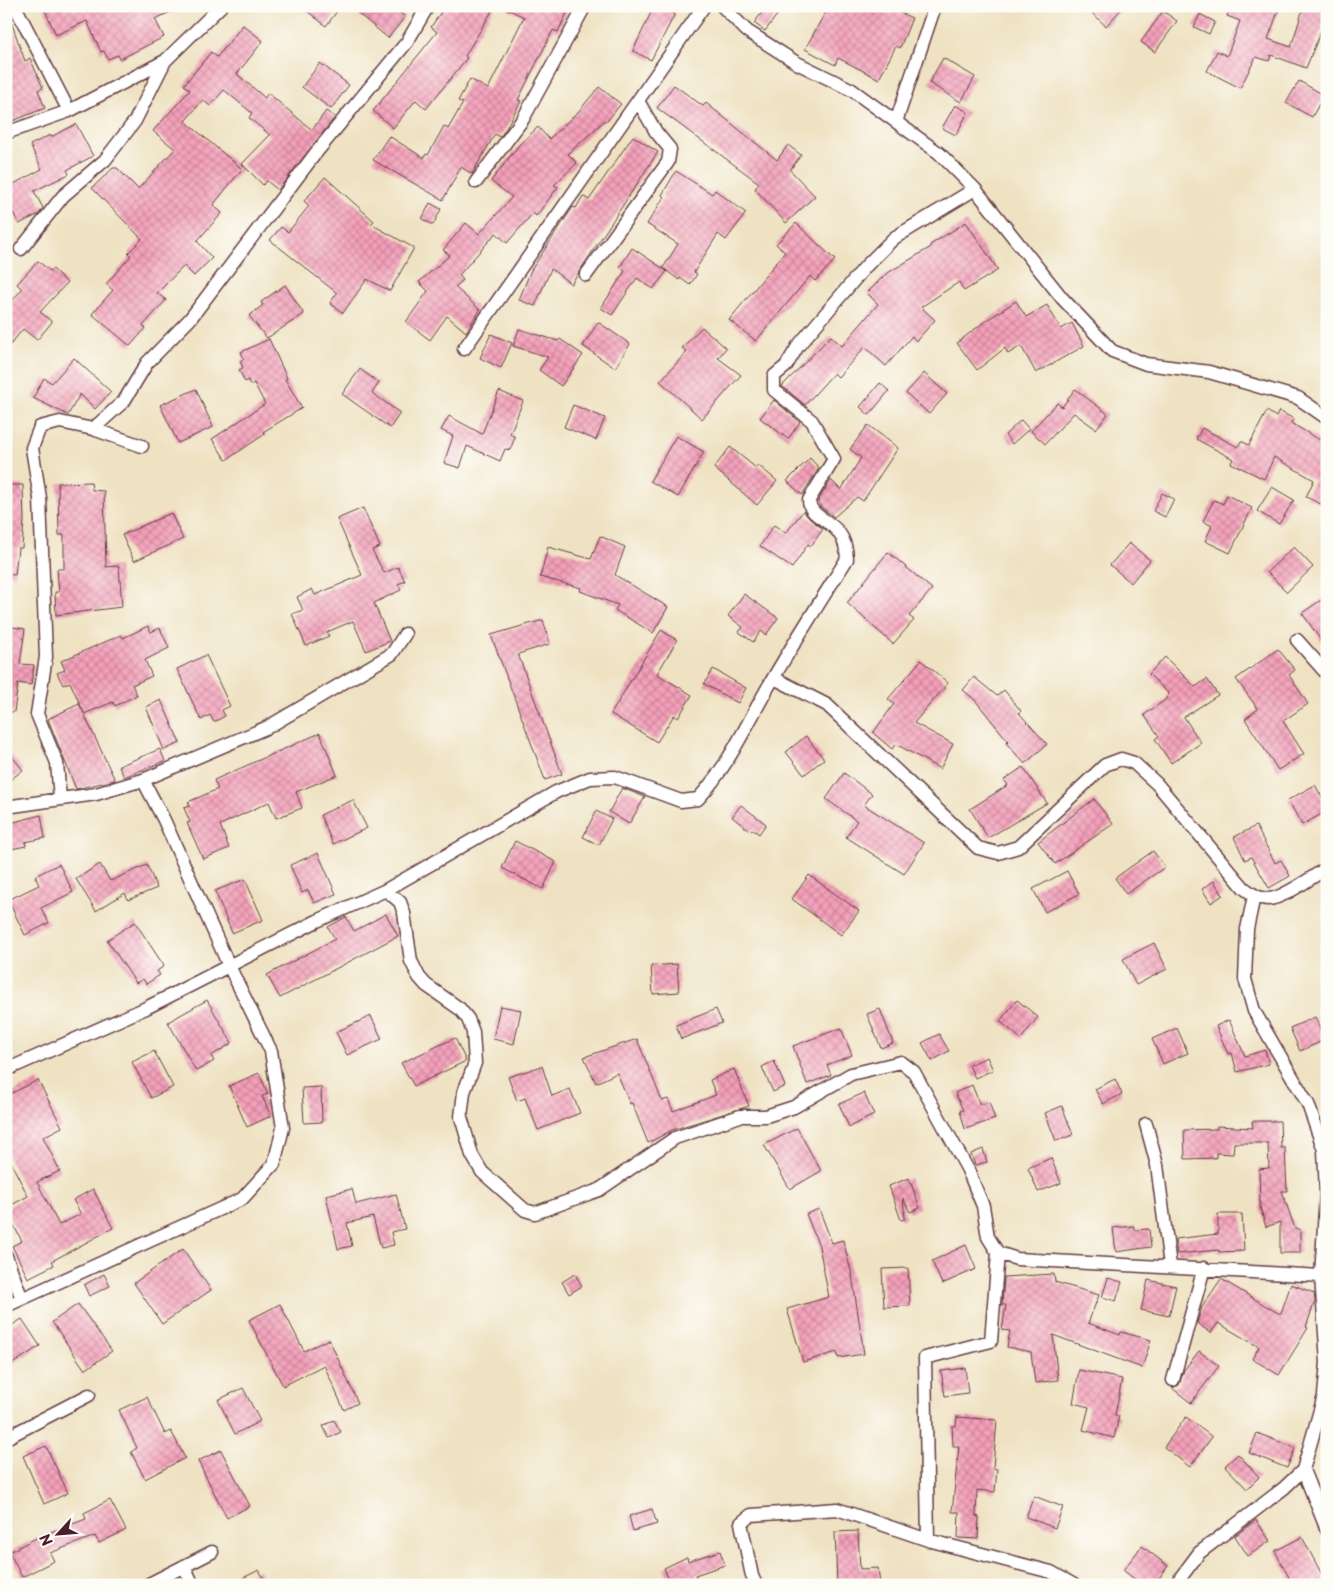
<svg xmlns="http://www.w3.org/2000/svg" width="1333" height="1591" viewBox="0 0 1333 1591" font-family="'Playpen Sans',sans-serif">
<defs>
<pattern id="building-cross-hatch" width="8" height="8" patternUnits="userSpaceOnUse" patternTransform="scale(1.25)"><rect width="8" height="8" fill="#f4a0ba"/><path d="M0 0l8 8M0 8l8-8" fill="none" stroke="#c88297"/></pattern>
</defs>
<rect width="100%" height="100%" fill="#fdfcf7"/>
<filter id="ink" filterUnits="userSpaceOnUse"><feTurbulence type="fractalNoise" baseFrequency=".02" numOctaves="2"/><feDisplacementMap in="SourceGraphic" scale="10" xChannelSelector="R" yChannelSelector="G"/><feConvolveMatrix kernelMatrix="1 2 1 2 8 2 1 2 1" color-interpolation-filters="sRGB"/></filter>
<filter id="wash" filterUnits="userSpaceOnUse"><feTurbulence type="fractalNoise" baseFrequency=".0096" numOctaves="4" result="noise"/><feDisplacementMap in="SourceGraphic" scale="20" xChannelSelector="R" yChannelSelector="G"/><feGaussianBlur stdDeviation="1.12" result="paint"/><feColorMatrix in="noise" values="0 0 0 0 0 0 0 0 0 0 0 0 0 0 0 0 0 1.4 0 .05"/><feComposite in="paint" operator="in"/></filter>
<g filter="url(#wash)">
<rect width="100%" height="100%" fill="#efe2c2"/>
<g id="blocks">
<path fill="url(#building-cross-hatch)" d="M43 6H183L155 19 164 37 120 59 118 55 108 59 104 51 101 52 87 21 56 35Z
M301 6H341L326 26Z
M349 6H391L405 17 388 38Z
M445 6H495L465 56 467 58 426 109 416 100 393 128 373 111 437 32 431 27Z
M501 6H570L558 32 553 30 518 100 521 101 505 130 500 137 495 134 472 174 461 167 443 200 373 160 389 136 424 158 426 154 428 155 444 126 448 129 463 103 458 101 470 79 488 89 524 17Z
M654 6H660L675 14 651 60 633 51Z
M767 6H784L765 31 754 23Z
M829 6H885L912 18 900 48 896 46 879 79 838 58 835 65 805 49Z
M1084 6H1124L1106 26Z
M1231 6H1271L1279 9 1268 39 1291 47 1304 6H1327V16L1306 68 1271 55 1269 61 1256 57 1240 88 1207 71 1217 51 1227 56 1240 21 1227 16Z
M1163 11 1177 21 1155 52 1141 42Z
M6 13H8L25 61 30 58 43 88 38 90 45 108 10 122 6 111Z
M1200 14 1215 22 1209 34 1194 27Z
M243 25 263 41 237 74 265 98 268 93 312 130 326 111 335 117 278 190 267 181 263 185 242 164 270 135 249 118 252 113 224 90 210 106 203 100 185 121 242 169 213 205 222 213 197 241 212 258 194 276 184 266 157 293 166 300 143 326 146 328 130 346 92 314 113 290 106 284 131 256 128 253 142 239 92 188 113 168H117L138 189 175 149 153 131 190 90 184 85 211 52 217 57Z
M943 58 975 77 961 102 929 83Z
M320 63 349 85 331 109 302 87Z
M1299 81 1324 95 1312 117 1286 103Z
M674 85 703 106 706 103 777 160 788 145 801 155 790 170 815 196 786 223 755 189 759 183 657 108Z
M599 87 621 104 607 121 605 120 568 154 577 163 554 185 558 187 536 216 533 213 507 243 496 233 459 275 463 280 455 287 480 310 466 332 447 316 430 340 406 322 428 291 419 282 450 255 443 250 466 223 479 234 512 197 491 181 519 145 538 127 549 139 578 112Z
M955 105 968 112 956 135 942 128Z
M76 124 93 156 67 170 69 174 34 191 43 208 39 214 19 224 6 199V188L42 169 30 145 50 135 51 137Z
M633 136 658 152 571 284 551 269 535 306 519 300 531 270 573 207 576 208 583 196 589 200Z
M676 171 712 194 715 190 746 213 726 240 718 234 694 272 697 274 690 285 680 278 679 280 663 268 678 244 647 224 664 197 662 195Z
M325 177 374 221 371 224 414 248 390 291 367 279 343 313 330 303 337 293 270 240 281 227 288 232 309 206 304 201Z
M430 203 441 209 433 225 422 219Z
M966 222 998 270 964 291 959 282 921 307 935 320 916 341 912 336 886 366 865 347 838 377 834 373 805 405 782 386 831 336 842 346 878 304 867 293 886 274 931 247 930 245Z
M796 223 835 260 815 281 810 276 756 341 729 320 785 252 776 244Z
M632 248 667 271 653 289 637 278 612 315 601 308 625 271 620 267Z
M38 261 50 271 53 269 67 283 40 312 52 322 37 340 23 329 6 350V308L22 289 17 284Z
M285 285 304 314 267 338 249 316 263 305 261 302Z
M1016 301 1026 317 1047 305 1061 329 1072 323 1084 346 1036 373 1021 346 1008 354 1005 348 977 370 957 343 984 322Z
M598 322 630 344 615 368 583 346Z
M702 327 726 348 718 358 741 375 702 419 660 381 687 352 682 348Z
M519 329 558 341 560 339 583 355 561 386 539 370 548 357 513 346Z
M491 334 512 343 501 368 480 358Z
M269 339 287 378 285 379 302 408 263 432 265 434 226 460 212 439 265 404 254 383 250 385 248 380 245 382 239 370 243 368 240 361 244 359 241 352Z
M74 358 111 392 95 409 80 394 68 415 33 398 44 378 52 383Z
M360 369 379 383 372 393 400 413 390 428 342 394Z
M924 373 947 394 929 414 906 393Z
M880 383 889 391 869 415 860 407Z
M196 389 213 427 178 443 160 405Z
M1075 389 1108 414 1096 429 1074 413 1045 444 1031 431 1057 403 1062 407Z
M499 391 523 401 510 434 515 437 510 450 505 449 500 461 467 446 460 468 444 463 453 436 441 430 449 416 482 434Z
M774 400 800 422 788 439 760 418Z
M573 405 605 418 596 440 564 427Z
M1267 411 1276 417 1279 411 1294 419 1291 423 1327 444V507L1306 497 1314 480 1274 457 1264 479 1231 463 1233 459 1196 439 1202 428 1238 447 1241 441 1249 445Z
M1021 420 1029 429 1012 444 1005 435Z
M868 425 898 448 863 501 857 497 834 517 821 507 818 501 831 480 841 490 861 458 850 449Z
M676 436 704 452 678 497 650 481Z
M730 447 756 468 758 465 777 481 757 505 714 468Z
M810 458 819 468 802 495 787 481Z
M91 482 92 490 104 491 106 567 119 566 122 607 56 615 55 592H59L57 569H64V535H59L58 483Z
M6 485H23L24 521 22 548H18L15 575 6 574Z
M1272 487 1294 500 1279 524 1257 511Z
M1162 493 1174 499 1165 517 1153 511Z
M1227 495 1252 508 1230 553 1205 541 1212 526 1203 521 1214 500 1223 504Z
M363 508 380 547 372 550 384 573 398 567 405 581 398 584 401 590 374 603 390 641 366 651 353 621 327 632 329 636 306 646 292 614 303 610 297 597 312 589 315 595 362 575 337 519Z
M803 511 810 519 823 529 811 546 808 544 792 568 760 546 774 525 786 533Z
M171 513 183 539 134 561 122 535Z
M600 536 625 547 615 575 668 607 653 633 615 610 618 605 580 591 581 588 540 577 548 547 591 559Z
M1129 543 1150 560 1131 583 1110 565Z
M1294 547 1313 567 1287 592 1267 572Z
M888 552 932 589 909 616 914 620 893 644 847 603Z
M744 594 778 618 766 635 761 631 753 642 739 632 743 627 728 616Z
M1327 596V649L1302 613Z
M543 620 550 644 518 654 562 774 545 780 491 635Z
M6 626 25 629 20 664 34 665 31 685 18 683 14 712H6Z
M148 626 151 632 160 628 169 648 145 660 152 676 132 685 137 695 115 706 113 702 84 714 115 780 76 789 48 719 79 704 84 713 70 682 63 685 57 673 65 670 61 661 121 635 123 638Z
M661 630 677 640 657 674 692 695 678 718 674 715 657 742 611 714Z
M1278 649 1295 670 1289 675 1308 704 1283 721 1304 754 1278 770 1245 719 1258 709 1236 679Z
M206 655 230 706 222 710 225 716 214 722 210 715 201 720 177 669Z
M1165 657 1195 687 1207 679 1218 695 1184 717 1201 743 1171 763 1155 739 1159 736 1144 715 1165 700 1169 694 1149 674Z
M921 660 948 683 914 723 953 744 940 769 896 744 892 749 873 733 894 704 888 699Z
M713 669 746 688 738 703 704 684Z
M974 677 997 696 1004 690 1021 711 1019 713 1047 744 1025 764 1006 743 1008 741 975 700 963 690Z
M161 700 180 743 164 750 146 707Z
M320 733 337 775 296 792 302 808 276 818 269 802 220 825 229 848 203 859 187 823 190 822 184 808 190 806 188 802 218 789 214 780Z
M806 736 824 759 804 775 786 752Z
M6 749 23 770 6 783Z
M160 749 165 761 124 777 119 766Z
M1023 767 1047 803 988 838 970 809 1008 785 1004 780Z
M844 773 872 794 864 805 924 843 904 874 846 837 857 821 826 799Z
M1315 785 1327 806V811L1302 825 1288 800Z
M622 788 645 797 629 824 609 812Z
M1094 799 1113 824 1055 864 1038 842Z
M353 800 367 828 333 844 320 815Z
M741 805 766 824 759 834 752 829 750 831 732 817Z
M596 811 612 819 599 845 583 837Z
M41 815 45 838 25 842 26 846 6 850V824Z
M1256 826 1275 863 1281 860 1290 876 1269 888 1251 857 1245 860 1234 837Z
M515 841 556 862 543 889 502 868Z
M1153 851 1165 867 1126 894 1115 878Z
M318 853 336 894 314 903 308 890 302 893 290 865Z
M59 864 73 892 41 908 49 923 25 935 8 900 39 885 35 876Z
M100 864 110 881 147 865 157 888 128 900 125 893 96 911 76 879Z
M1067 871 1079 894 1045 912 1033 889Z
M809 875 859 911 841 935 792 899Z
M245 879 263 920 232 933 215 891Z
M1214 881 1223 895 1211 903 1202 889Z
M386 914 398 936 280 998 267 975 335 939 328 927 346 917 354 931Z
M135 922 164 966 157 971 160 975 146 984 143 979 136 983 107 940Z
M1154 943 1167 969 1136 985 1123 959Z
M677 964 679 992 653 994 651 966Z
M207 1000 232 1043 211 1056 214 1061 196 1071 168 1022Z
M1017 1000 1038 1017 1021 1039 1000 1021Z
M500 1006 521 1010 514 1044 493 1039Z
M716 1009 722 1023 681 1039 676 1025Z
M880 1009 893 1043 881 1048 867 1014Z
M371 1016 382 1039 347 1055 336 1032Z
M1315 1017 1325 1040 1300 1051 1290 1028Z
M1229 1020 1245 1056 1265 1050 1269 1064 1237 1072 1232 1053 1228 1054 1216 1026Z
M841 1028 852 1055 827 1065 831 1075 807 1084 793 1046Z
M1177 1028 1188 1053 1163 1064 1152 1039Z
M939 1034 949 1051 932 1061 922 1043Z
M455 1038 466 1061 414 1086 401 1063Z
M637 1039 662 1101 668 1099 673 1111 716 1095 710 1080 734 1069 749 1106 672 1130 648 1143 632 1103 630 1104 617 1073 596 1083 584 1057Z
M154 1051 173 1087 151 1098 132 1062Z
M987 1057 993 1070 975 1078 969 1065Z
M774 1061 785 1086 773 1092 762 1067Z
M542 1066 552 1096 570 1089 580 1113 538 1130 525 1098 517 1101 508 1077Z
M259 1073 268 1094 262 1096 271 1116 247 1127 229 1086Z
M1115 1079 1122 1094 1103 1104 1095 1089Z
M38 1080 62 1127 43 1137 60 1171 37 1182 59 1225 81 1214 73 1200 93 1189 113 1228 52 1261 54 1265 28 1278 12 1246 22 1241 6 1211V1208L28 1196 6 1153V1096Z
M972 1085 980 1105 989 1102 995 1119 965 1129 960 1111 963 1110 955 1093Z
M321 1087 322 1122 304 1123 302 1088Z
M864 1093 874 1115 849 1127 839 1104Z
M1062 1106 1073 1135 1056 1141 1045 1113Z
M1252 1121H1280L1281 1148H1285L1287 1191H1282L1295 1229H1300V1253H1280V1222L1266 1227 1260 1207 1259 1169 1269 1168 1268 1143H1234L1233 1154 1216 1153V1158L1185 1159 1184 1130 1217 1129V1126L1253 1128Z
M797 1128 821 1171 790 1189 764 1145Z
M983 1149 987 1162 975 1165 971 1154Z
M1051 1158 1061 1183 1038 1192 1028 1168Z
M909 1178 920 1208 910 1212 903 1198 905 1219 901 1220 889 1186Z
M352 1189 356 1204 396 1194 405 1229 391 1232 394 1245 381 1248 373 1217 347 1223 352 1246 338 1249 326 1195Z
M819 1209 832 1243 843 1240 852 1275 864 1354 838 1358 837 1352 803 1362 787 1309 829 1297 819 1246 806 1214Z
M1218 1214H1242L1244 1251 1219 1252V1250L1177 1254 1175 1239 1218 1234Z
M1134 1226V1230L1149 1229 1151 1247 1116 1252 1113 1228Z
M966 1245 976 1269 942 1284 932 1261Z
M183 1249 211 1290 162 1324 134 1283Z
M908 1268 910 1306 884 1307 882 1269Z
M104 1274 110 1286 89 1296 84 1285Z
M575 1274 582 1286 569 1294 562 1282Z
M1054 1274 1055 1282 1099 1295 1088 1323 1120 1335 1121 1332 1151 1340 1142 1368 1053 1335 1058 1380 1035 1383 1031 1352 1007 1347 1010 1331 1002 1330 1006 1305H1002L1004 1277Z
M1108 1278 1122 1282 1116 1301 1102 1297Z
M1221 1279 1278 1313H1281L1291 1284 1314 1293 1315 1301 1306 1327 1308 1328 1279 1375 1252 1359 1259 1347 1218 1323 1211 1333 1197 1323 1202 1307Z
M1148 1280 1176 1286 1169 1316 1141 1310Z
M78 1304 112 1351 85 1370 52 1322Z
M280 1304 304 1351 329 1339 358 1403 344 1410 324 1365 283 1386 249 1320Z
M22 1319 40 1346 6 1368V1329Z
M1199 1351 1219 1366 1191 1403 1172 1388 1179 1385 1184 1370Z
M965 1368 968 1393 945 1396 941 1371Z
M1079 1370 1122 1379 1115 1415 1119 1416 1114 1438 1083 1430 1089 1407 1073 1403Z
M243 1388 260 1421 235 1434 218 1400Z
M147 1397 165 1434 171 1431 185 1458 145 1479 131 1452 137 1448 119 1410Z
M957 1417 997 1420 993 1468 997 1469 995 1492 977 1490 976 1516 979 1517 978 1539 958 1538 959 1512H952L959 1446H953L952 1426H956Z
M1186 1417 1212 1437 1190 1467 1164 1447Z
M334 1420 341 1432 329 1438 323 1426Z
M1257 1433 1295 1448 1287 1468 1249 1453Z
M46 1446 68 1493 44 1504 23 1456Z
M221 1450 250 1506 227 1518 198 1461Z
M1238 1454 1259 1477 1247 1489 1225 1466Z
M1034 1496 1063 1507 1055 1528 1026 1517Z
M110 1500 126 1530 99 1543 95 1536 50 1553 54 1561 22 1577 9 1552 40 1536 86 1519 84 1513Z
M652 1509 657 1524 633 1531 629 1516Z
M1256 1520 1270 1541 1248 1556 1235 1536Z
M858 1531 860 1569 878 1568 880 1585 837 1584 835 1532Z
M1302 1537 1327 1584V1585H1293L1275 1551Z
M1142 1546 1168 1566 1154 1585H1142L1123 1570Z
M720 1551 725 1565 695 1575 697 1579 684 1585H671L664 1568 687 1557 688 1561Z
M259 1570 267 1585H229Z"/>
</g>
</g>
<g filter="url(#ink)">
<use href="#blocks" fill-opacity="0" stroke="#633c42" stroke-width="1"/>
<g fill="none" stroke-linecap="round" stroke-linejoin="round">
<g stroke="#633c42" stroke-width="15">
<path id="minor" d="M15 6 69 111
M722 6 747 31 797 63 852 90 939 153 975 189 1062 298 1112 351 1146 364 1209 372 1298 398 1327 418
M896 122 935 6
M6 133 69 111 165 61 221 6
M476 182 523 119 585 6
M21 249 63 196 105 160 135 121 165 61
M586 275 668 162 670 149 656 132 638 101
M464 349 704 6
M93 429 124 401 147 363 190 319 315 154 407 42 428 6
M1297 640 1327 674
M774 678 827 705 978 848 998 853 1018 847 1105 765 1121 759 1134 763 1157 784 1244 888C1251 893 1258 899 1268 899 1283 899 1313 876 1327 868
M60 799 57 763 37 714 46 657 40 498 32 448 40 427 60 422 93 429 142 446
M6 807 96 794 143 780 268 727 392 654 405 634
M386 890 400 902 404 913 411 961 419 977 426 985 460 1009 468 1019 473 1032 475 1063 464 1092 461 1117 472 1155 482 1172 525 1210 535 1213 599 1190 675 1138 740 1116H766L794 1107 851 1074 901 1062 914 1072 968 1170 983 1206 988 1237 998 1253 1017 1259 1321 1276
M1254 896 1247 929 1245 979 1254 1011 1308 1104 1324 1150 1326 1193 1321 1276 1327 1362
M6 1070 146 1008 317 921 386 890 556 792 590 778 615 777 681 801 698 799C727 768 746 726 767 689 792 645 820 602 847 559 846 517 809 523 809 500L834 459 812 421 774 390V376L786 366 798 346 866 266 894 238 975 189
M1146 1124 1157 1165 1170 1266
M6 1256 22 1299
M6 1306 242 1199 274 1164 283 1128 271 1051 229 966 164 820 143 780
M1173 1380 1204 1268
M6 1438 89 1395
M1303 1470 1327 1530
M928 1540 925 1358 991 1341 998 1253
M184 1566 193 1585
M147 1585 212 1552
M756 1585 752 1576 741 1523 751 1515 837 1509 928 1540 1051 1572 1074 1585
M1175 1585 1199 1553 1284 1488 1303 1470 1324 1396 1327 1362"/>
</g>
<use href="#minor" stroke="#fff" stroke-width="12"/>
</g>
</g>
<rect width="1333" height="1591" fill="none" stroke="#fdfcf7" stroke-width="25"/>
<g transform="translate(58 1534) rotate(244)" stroke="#fdfcf7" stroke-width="4" paint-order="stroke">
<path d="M0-4L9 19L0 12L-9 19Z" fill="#4a1f2b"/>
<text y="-8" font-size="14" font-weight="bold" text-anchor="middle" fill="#4a1f2b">N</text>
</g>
</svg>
